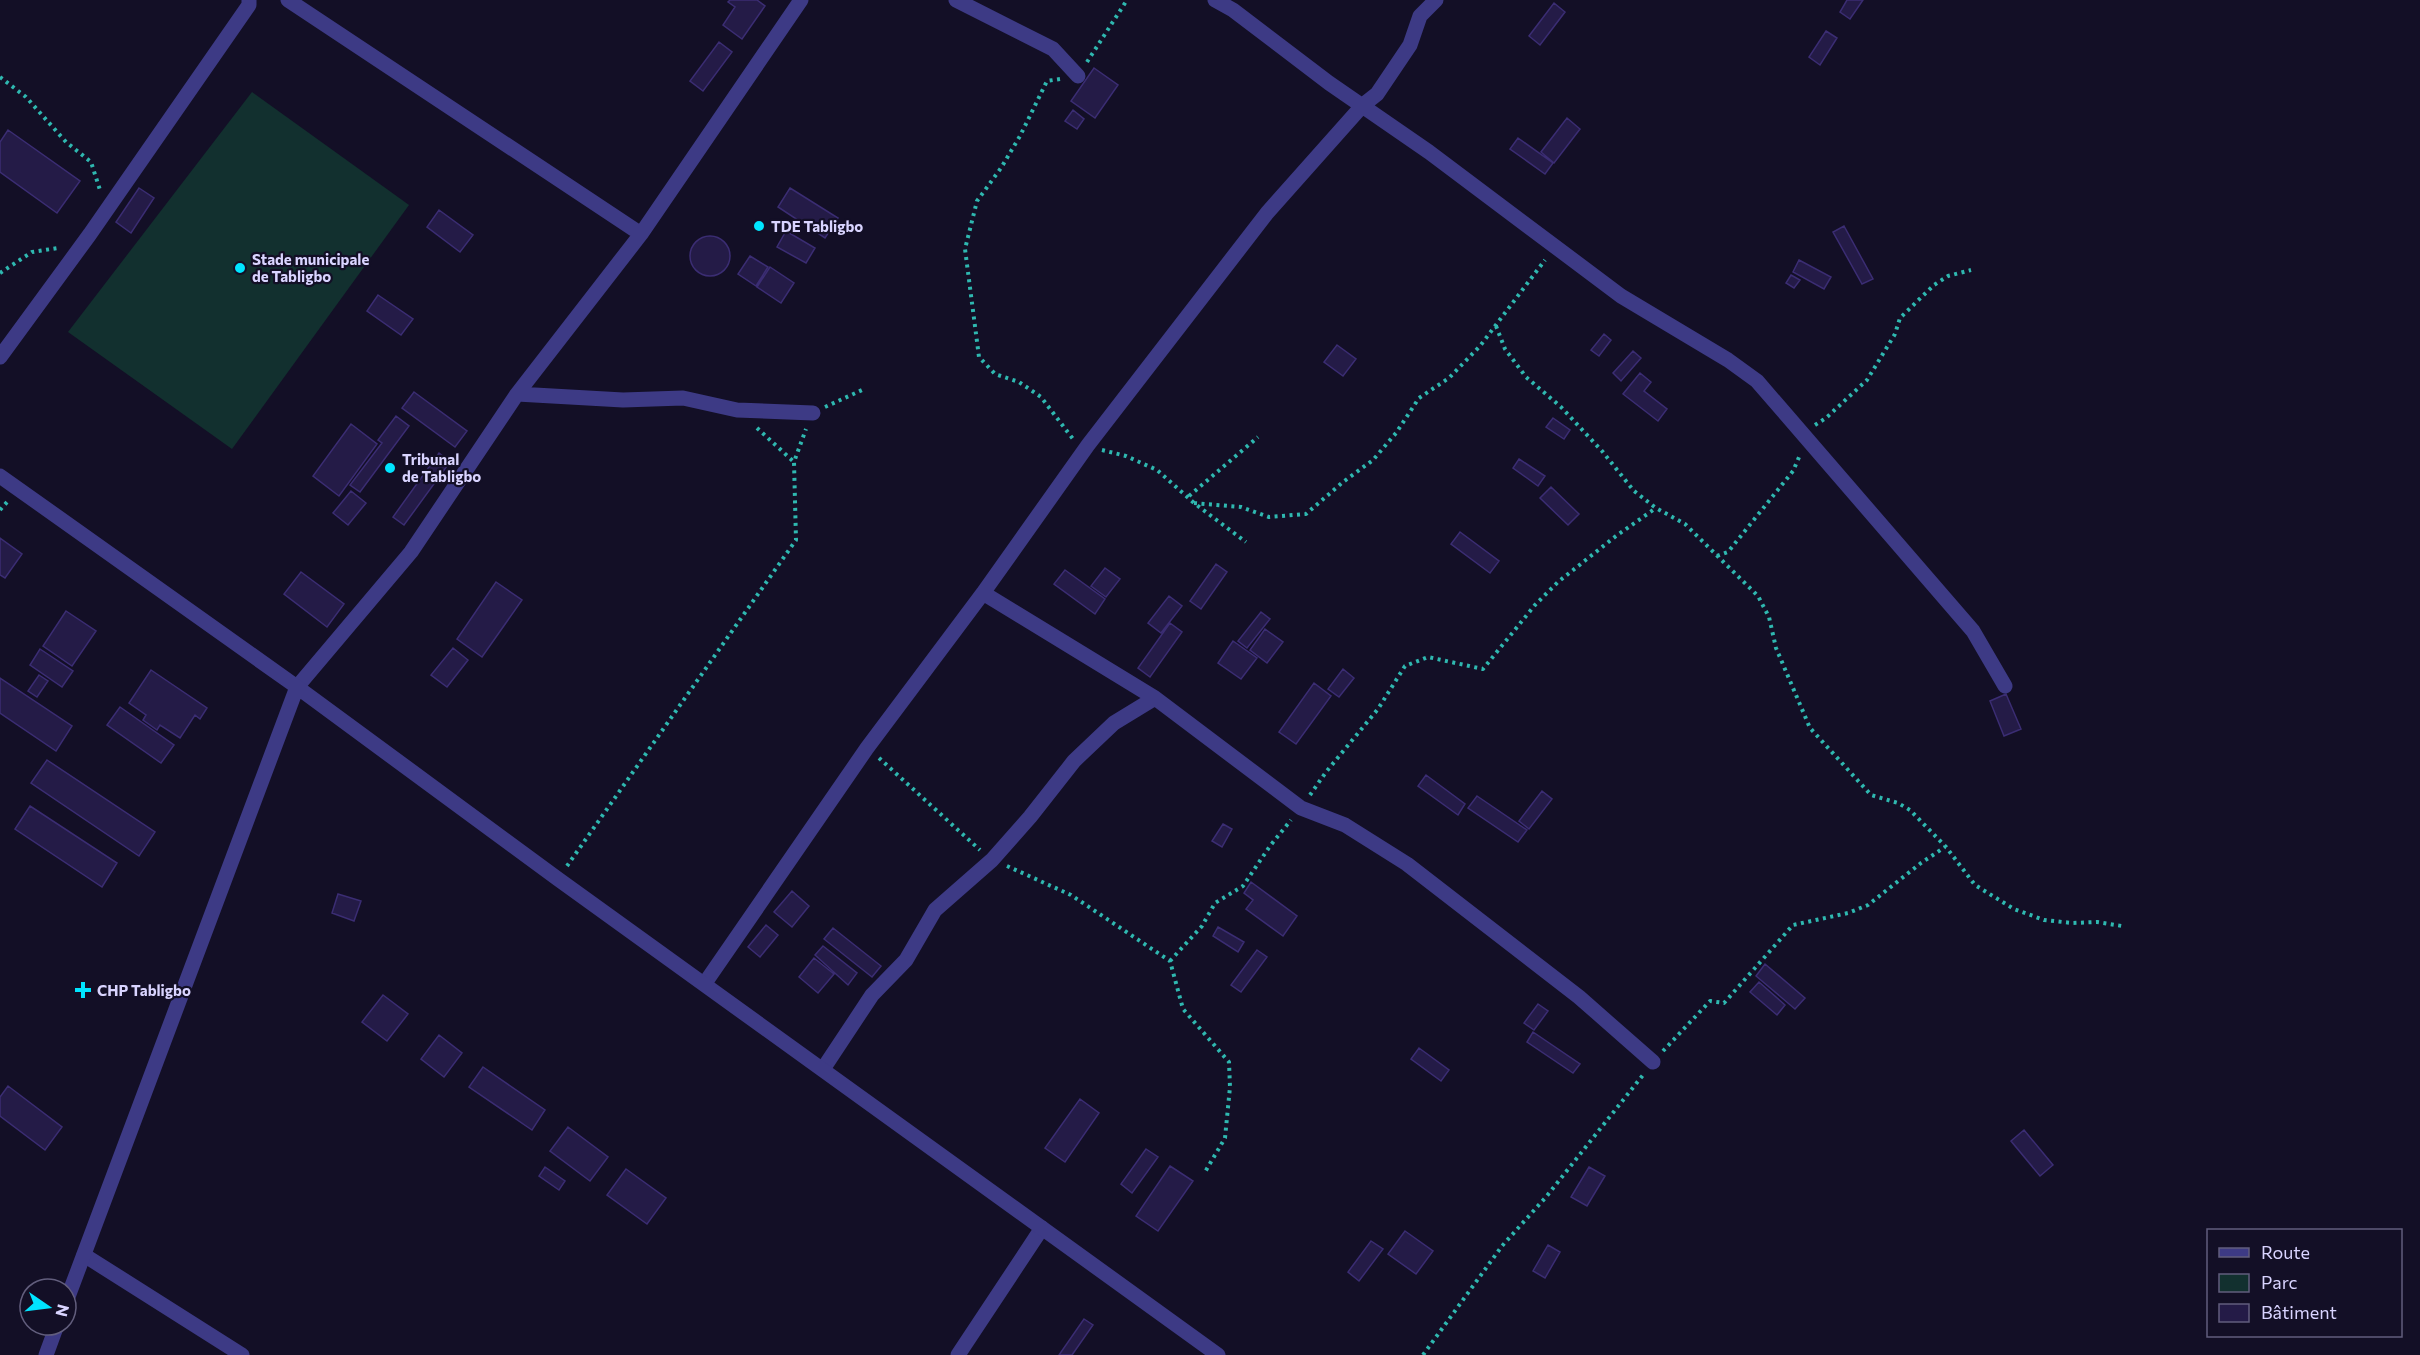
<svg xmlns="http://www.w3.org/2000/svg" width="2420" height="1355" viewBox="0 0 2420 1355" font-family="Commissioner,sans-serif">
<rect width="100%" height="100%" fill="#130f26"/>
<path fill="#12302f" d="M252 92 409 205 232 449 68 332Z"/>
<path fill="#241b47" stroke="#3b2d73" stroke-width="1.5" d="M730 0H757L765 6 742 39 723 25 735 7 728 2Z
M1847 0H1863L1850 19 1840 12Z
M1554 3 1565 12 1540 45 1529 36Z
M1826 31 1837 38 1820 65 1809 57Z
M719 42 732 52 703 91 690 81Z
M1094 68 1118 85 1095 118 1071 101Z
M1073 110 1084 119 1077 129 1065 121Z
M1567 118 1580 129 1554 163 1541 152Z
M8 130 80 181 57 213 0 172V142Z
M1518 138 1553 163 1545 174 1510 149Z
M139 188 154 198 131 233 116 222Z
M790 188 838 218 825 238 778 207Z
M439 210 473 235 460 252 427 227Z
M1844 226 1873 279 1862 284 1833 232Z
M786 231 815 248 806 263 777 247Z
M690 256a20 20 0 1 1 40 0a20 20 0 1 1-40 0Z
M750 256 768 267 756 286 738 274Z
M1799 260 1831 277 1824 289 1793 272Z
M770 267 794 283 781 303 757 287Z
M1791 275 1800 280 1794 288 1786 283Z
M378 295 413 319 401 335 367 311Z
M1604 334 1611 340 1599 356 1591 350Z
M1337 345 1356 359 1343 376 1324 362Z
M1633 351 1641 358 1621 381 1613 373Z
M1640 373 1651 382 1644 391 1667 409 1658 421 1623 394Z
M414 392 467 431 455 447 402 408Z
M396 416 409 426 360 492 350 485 382 443 378 440Z
M1553 418 1570 430 1564 439 1546 427Z
M351 424 377 444 339 496 313 476Z
M439 453 450 462 404 525 393 517Z
M1519 459 1545 476 1538 486 1513 468Z
M1551 487 1579 514 1568 525 1540 498Z
M351 491 366 503 348 525 333 513Z
M1460 532 1499 561 1490 573 1451 544Z
M0 538 22 554 5 578 0 575Z
M1216 564 1227 572 1201 609 1190 601Z
M1105 568 1120 579 1106 597 1091 586Z
M1065 570 1105 599 1095 614 1054 584Z
M301 572 344 604 327 627 284 594Z
M496 582 522 600 482 657 457 639Z
M1169 596 1182 606 1161 633 1148 623Z
M66 611 96 631 72 666 43 646Z
M1261 612 1270 619 1247 648 1238 641Z
M1170 623 1182 632 1150 677 1138 668Z
M1265 629 1283 642 1267 663 1250 650Z
M1233 641 1257 658 1241 679 1218 663Z
M453 648 468 660 447 687 431 675Z
M40 649 73 671 62 687 30 665Z
M1343 669 1354 678 1339 697 1328 689Z
M151 670 207 708 200 719 195 715 180 738 160 725 157 730 143 720 146 715 129 703Z
M39 675 48 681 37 697 28 691Z
M0 678 72 726 56 751 0 713Z
M1314 683 1331 696 1296 744 1279 732Z
M2006 694 2021 729 2004 736 1990 701Z
M120 707 174 745 161 763 107 725Z
M47 760 155 832 139 856 31 783Z
M1426 775 1465 804 1458 815 1418 786Z
M1542 791 1552 799 1529 829 1519 821Z
M1477 796 1527 830 1518 842 1468 808Z
M30 806 117 863 102 887 15 829Z
M1223 824 1232 829 1222 847 1212 841Z
M1251 882 1297 916 1283 936 1246 909 1253 900 1244 893Z
M792 891 809 906 792 927 774 912Z
M338 894 361 901 354 921 332 913Z
M766 925 778 935 760 957 748 947Z
M1218 927 1244 942 1238 952 1213 936Z
M833 928 881 966 872 977 824 939Z
M823 946 857 973 848 985 815 955Z
M1257 950 1267 957 1241 992 1231 985Z
M814 958 834 974 818 993 799 977Z
M1765 964 1805 998 1795 1009 1756 976Z
M1759 982 1785 1005 1777 1015 1750 992Z
M383 995 408 1014 387 1041 362 1022Z
M1538 1004 1548 1011 1534 1030 1524 1023Z
M1533 1032 1580 1064 1573 1073 1527 1042Z
M439 1035 462 1053 444 1077 421 1059Z
M1419 1048 1449 1070 1441 1081 1411 1059Z
M483 1067 545 1110 532 1130 469 1087Z
M8 1086 62 1127 45 1150 0 1116V1097Z
M1080 1099 1099 1113 1065 1162 1045 1148Z
M568 1127 608 1157 590 1181 550 1151Z
M2024 1130 2053 1165 2040 1176 2011 1141Z
M1146 1149 1158 1157 1132 1193 1121 1184Z
M1170 1166 1193 1181 1158 1231 1136 1216Z
M545 1167 565 1181 559 1190 539 1176Z
M1589 1167 1605 1176 1587 1206 1571 1197Z
M626 1169 666 1198 647 1224 607 1195Z
M1405 1231 1433 1251 1416 1274 1388 1254Z
M1371 1241 1383 1249 1359 1281 1348 1272Z
M1548 1245 1560 1252 1545 1278 1533 1271Z
M1084 1319 1093 1325 1072 1355H1059Z"/>
<g fill="none" stroke-linecap="round" stroke-linejoin="round">
<path stroke="#2fb8b0" stroke-width="4" stroke-dasharray="3 4.5" stroke-linecap="butt" d="M1087 62 1127 0
M0 77 26 97 66 142 91 162 100 190
M1060 79 1047 81 1020 136 1001 168 977 201 965 249 979 357 995 374 1019 382 1041 397 1073 439
M0 273 32 252 58 248
M1496 326 1505 349 1526 377 1561 407 1602 451 1634 491 1656 508 1685 524 1758 596 1769 617 1776 648 1810 728 1871 795 1898 803 1910 810 1946 847 1975 885 2014 909 2044 920 2072 923 2097 922 2122 926
M825 407 862 390
M1815 425 1826 418 1867 380 1895 334 1900 318 1934 285 1948 276 1971 270
M757 428 794 462
M1102 450 1126 456 1157 470 1194 503 1246 542
M1189 496 1258 437
M1194 503 1241 507 1269 517 1306 514 1343 482 1373 460 1396 433 1419 398 1449 378 1480 346 1545 260
M0 510 8 501
M1717 556 1728 552 1793 471 1800 455
M879 758 980 850
M1310 795 1326 772 1378 709 1405 666 1428 657 1483 669 1535 605 1558 582 1616 536 1656 508
M567 866 796 540 794 462 806 429
M1007 866 1071 895 1170 961 1183 1009 1229 1062 1230 1087 1225 1138 1205 1172
M1170 961 1202 926 1215 903 1243 886 1270 846 1291 820
M1663 1051 1710 1001 1724 1003 1793 925 1848 913 1868 905 1921 863 1945 847
M1423 1355 1502 1246 1546 1197 1643 1075"/>
<path stroke="#3d3a85" stroke-width="15" d="M288 0 641 234
M956 0 1053 49 1078 76
M1215 0 1233 10 1329 83 1429 152 1621 296 1728 360 1757 381 1973 631 2005 686
M0 357 90 234 249 5V0
M517 394 623 400 683 398 737 410 813 413
M983 593 1155 698 1301 808 1345 825 1407 864 1579 997 1653 1062
M297 687 411 552 517 394 641 234 801 0
M705 983 867 748 983 593 1088 445 1267 213 1363 105 1377 94 1410 45 1420 16 1436 0
M823 1069 872 995 906 960 935 910 992 860 1030 817 1074 761 1114 723 1155 698
M84 1255 242 1355
M958 1355 1042 1228"/>
<path stroke="#3d3a85" stroke-width="15" d="M0 476 297 687 558 879 1218 1355
M66 1302 297 687
M46 1355 57 1325"/>
</g>
<g fill="#00e5ff" stroke="#130f26" stroke-width="2">
<circle cx="759" cy="226" r="6"/>
<circle cx="240" cy="268" r="6"/>
<circle cx="390" cy="468" r="6"/>
<path d="M80 981h6v6h6v6h-6v6h-6v-6h-6v-6h6z"/>
</g>
<g text-anchor="middle" dominant-baseline="central" stroke-width="4.5" stroke-linejoin="round" paint-order="stroke">
<g font-size="15" font-weight="bold" fill="#d9d4ff" stroke="#130f26" text-anchor="start">
<text x="771" y="226">TDE Tabligbo</text>
<text x="252" y="259">Stade municipale<tspan x="252" dy="17">de Tabligbo</tspan></text>
<text x="402" y="459">Tribunal<tspan x="402" dy="17">de Tabligbo</tspan></text>
<text x="97" y="990">CHP Tabligbo</text>
</g>
</g>
<rect x="2207" y="1229" width="195" height="108" fill="#130f26" stroke="#625e7d" stroke-width="1.5"/>
<rect x="2219" y="1248" width="30" height="9" fill="#3d3a85" stroke="#625e7d" stroke-width="1.5"/>
<text x="2261" y="1259" font-size="18" fill="#d9d4ff">Route</text>
<rect x="2219" y="1274" width="30" height="18" fill="#12302f" stroke="#625e7d" stroke-width="1.5"/>
<text x="2261" y="1289" font-size="18" fill="#d9d4ff">Parc</text>
<rect x="2219" y="1304" width="30" height="18" fill="#241b47" stroke="#625e7d" stroke-width="1.5"/>
<text x="2261" y="1319" font-size="18" fill="#d9d4ff">Bâtiment</text>
<g transform="translate(48 1307) rotate(104)"><circle r="28" fill="#130f26" stroke="#625e7d" stroke-width="1.5"/>
<path d="M0-4.5L10 22L0 15L-10 22Z" fill="#00e5ff"/>
<text y="-9" font-size="16" font-weight="bold" text-anchor="middle" fill="#d9d4ff">N</text>
</g>
</svg>
